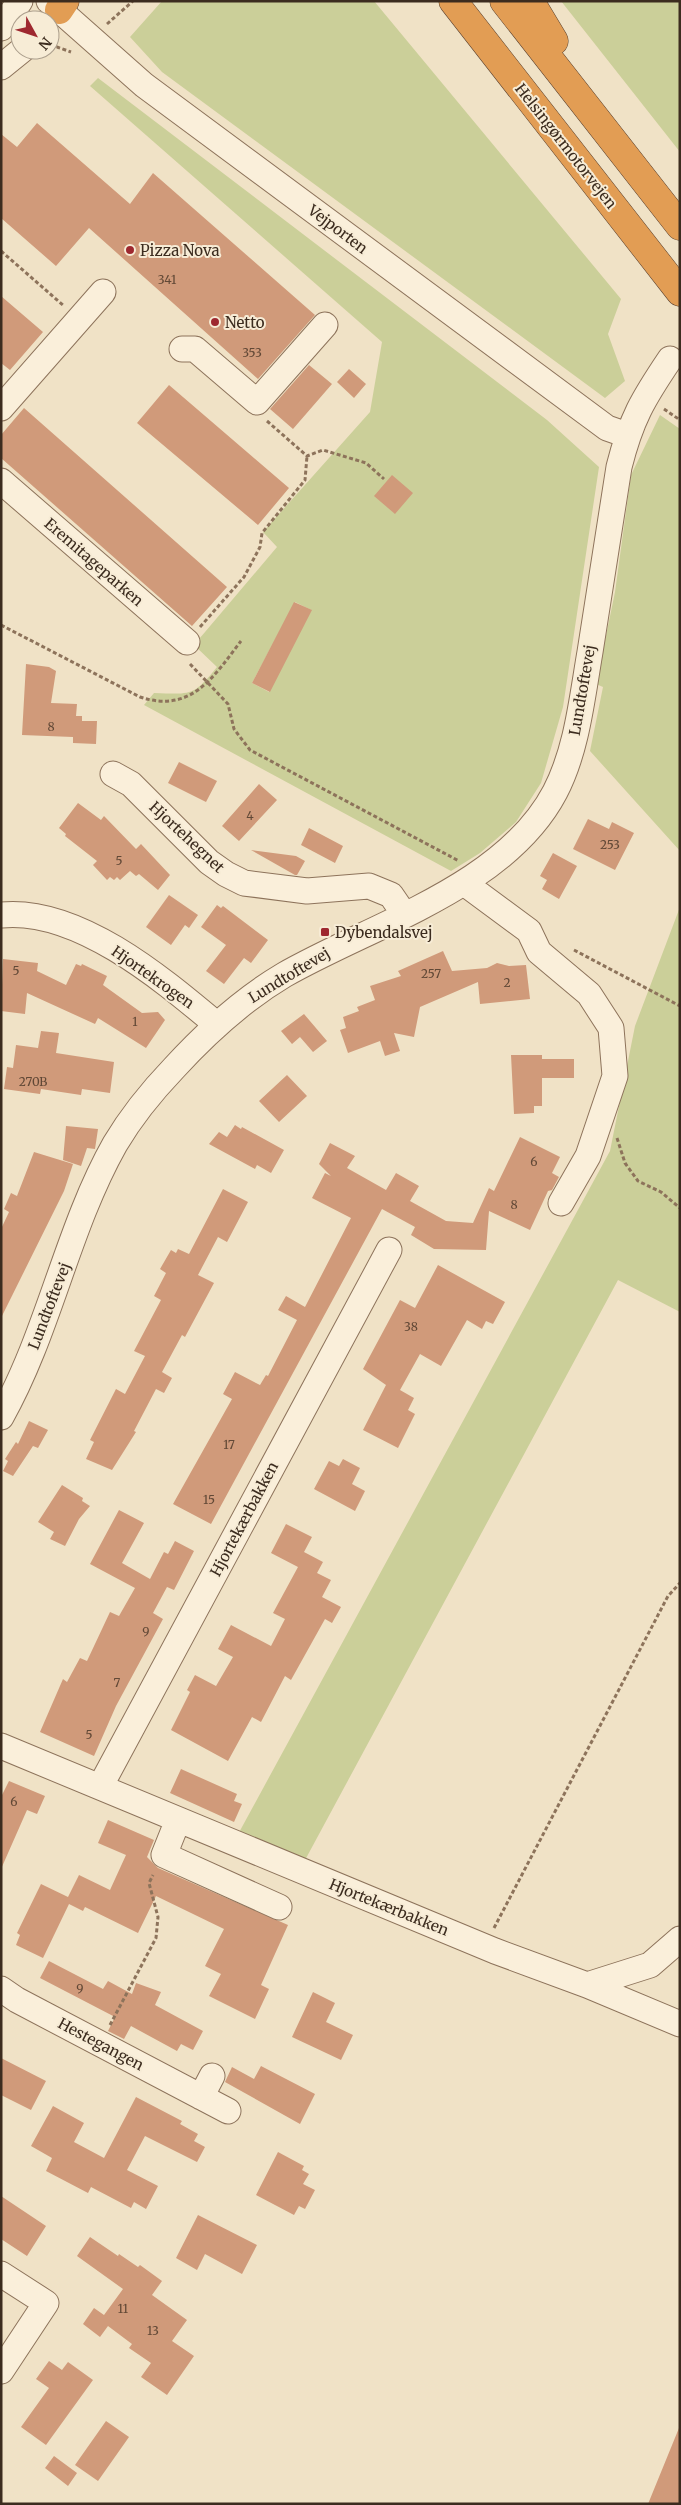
<svg xmlns="http://www.w3.org/2000/svg" width="681" height="2505" viewBox="0 0 681 2505" font-family="Merriweather,serif">
<rect width="100%" height="100%" fill="#f0e2c6"/>
<path fill="#cbcf99" fill-rule="evenodd" d="M162 1H374L621 299 608 334 625 381 605 398 162 72 130 37Z
M561 1H680V152Z
M98 78 547 420 599 467 563 707 541 783 516 822 480 853 451 871 144 705 154 693C191 694 193 697 217 667L194 645 277 547 263 532 370 412 382 342 90 86ZM295 602 311 610 269 692 252 683Z
M660 415 680 429V851L590 751 603 687 596 684 615 592 631 475Z
M680 907V1312L618 1280 304 1862 236 1838 610 1151 635 1026Z"/>
<path fill="#d09a7a" d="M37 123 130 204 153 173 315 315 258 379 89 228 56 266 1 218V134L17 147Z
M1 296 43 332 10 370 1 363Z
M309 365 332 384 293 429 270 409Z
M349 369 366 384 354 398 337 382Z
M169 385 289 488 258 525 137 423Z
M24 408 227 587 192 626 1 458V435Z
M392 475 413 493 395 514 374 496Z
M294 602 312 610 270 692 252 683Z
M26 664 49 667 56 671 51 703 77 704 76 716H82V721H97L96 744 73 743V737L22 735Z
M179 762 217 781 206 802 168 783Z
M259 784 277 800 239 841 222 826Z
M78 803 101 820 104 816 136 849 141 844 170 875 158 890 139 874 136 876 130 871 120 880 117 877 114 880 110 877 107 880 93 865 97 861 65 836 66 834 59 828Z
M588 819 609 829 612 822 634 833 615 870 573 849Z
M309 828 343 846 335 863 301 845Z
M251 850 296 856 305 861 297 875H295Z
M553 853 577 866 559 899 542 889 547 880 540 876Z
M169 895 198 915 189 928 185 925 171 945 146 927Z
M217 905 221 908 223 906 268 940 251 963 244 958 224 984 206 971 226 945 201 927Z
M443 951 452 971 487 968 497 963 509 966 526 965 530 999 480 1004 478 982 420 1007 414 1037 394 1033 400 1051 385 1056 380 1041 348 1053 340 1030 346 1028 343 1017 359 1011 357 1007 375 1000 370 986 401 976 398 971Z
M3 959 38 963 37 971 66 985 76 964 81 966 82 964 107 976 103 985 142 1013 158 1012 165 1020 146 1048 98 1018 95 1024 27 993 25 1014 1 1011Z
M304 1014 327 1041 313 1052 300 1037 292 1044 281 1031Z
M41 1031 59 1033 56 1053 114 1062 110 1093 82 1089 81 1095 41 1089 40 1094 4 1089 7 1067 13 1068 16 1045 38 1048Z
M511 1055H542V1059H574V1078H542V1106H534V1113L514 1114Z
M287 1075 307 1096 279 1122 259 1101Z
M235 1125 241 1129 242 1127 284 1150 271 1173 257 1165 255 1169 209 1144 219 1132 227 1137Z
M66 1126 98 1129 95 1149 87 1148 81 1166 63 1160Z
M520 1137 560 1157 552 1173 559 1177 552 1190 548 1191 530 1230 489 1211 486 1250 434 1249 411 1235 415 1227 382 1209 211 1524 173 1504 232 1399 223 1394 235 1372 260 1385 266 1375 268 1376 297 1320 278 1310 286 1296 305 1307 351 1218 312 1198 325 1173 331 1176 319 1164 330 1143 355 1156 347 1168 386 1190 396 1173 419 1186 410 1201 446 1221 473 1223 489 1188 494 1191Z
M34 1152 73 1164 64 1191 1 1318V1229L9 1212 4 1209 11 1193 17 1196Z
M223 1189 248 1202 227 1242 218 1237 198 1275 214 1283 185 1337 182 1335 162 1372 172 1378 164 1393 156 1389 134 1431 136 1432 112 1470 86 1459 94 1442 90 1440 116 1389 125 1394 145 1356 134 1351 161 1300 154 1296 166 1273 160 1269 171 1250 176 1253 178 1249 189 1254Z
M438 1265 505 1302 493 1324 486 1321 482 1329 467 1320 441 1366 420 1354 400 1390 414 1398 408 1410 415 1414 398 1448 363 1430 386 1385 363 1369 400 1300 415 1308Z
M29 1421 48 1430 38 1448 33 1446 13 1476 3 1471 8 1461 5 1459 16 1442 18 1444Z
M343 1459 360 1468 352 1484 365 1491 355 1511 314 1489 329 1461 339 1466Z
M62 1485 83 1498 82 1501 90 1506 79 1519 65 1546 50 1539 54 1532 38 1522Z
M119 1510 144 1523 122 1563 150 1579 164 1552 168 1554 175 1541 194 1551 174 1590 167 1587 153 1613 163 1619 116 1706 94 1756 40 1732 63 1679 67 1682 80 1658 87 1661 110 1612 119 1616 135 1588 90 1564Z
M286 1524 312 1537 304 1552 323 1562 317 1573 331 1580 322 1597 341 1607 332 1623 325 1619 291 1680 285 1676 261 1722 252 1717 228 1761 171 1730 190 1692 187 1690 195 1675 216 1686 233 1657 218 1649 231 1625 271 1646 285 1619 273 1613 298 1567 271 1553Z
M181 1769 237 1794 234 1801 242 1804 234 1822 170 1793Z
M9 1781 45 1796 37 1814 27 1810 1 1869V1797Z
M108 1820 154 1840 147 1857 158 1868 288 1925 261 1985 269 1989 255 2019 209 1996 221 1974 205 1966 224 1929 156 1896 138 1933 85 1907 83 1911 69 1904 43 1958 16 1945 20 1935 17 1933 41 1884 68 1897 79 1875 110 1890 126 1855 98 1843Z
M49 1961 103 1989 108 1981 132 1994 136 1983 161 1992 155 2005 203 2031 193 2050 181 2044 177 2051 131 2026 124 2039 108 2031 115 2017 40 1978Z
M313 1992 335 2003 326 2022 353 2035 341 2060 292 2037Z
M1 2058 46 2081 31 2110 1 2095Z
M261 2066 315 2094 300 2124 225 2082 232 2067 254 2079Z
M136 2097 182 2121 180 2124 198 2134 194 2141 205 2147 197 2162 145 2136 127 2170 158 2186 146 2209 134 2202 131 2208 91 2187 88 2193 46 2171 52 2158 31 2146 53 2106 84 2123 74 2142 104 2158Z
M278 2152 304 2166 302 2170 309 2174 303 2184 315 2190 305 2209 299 2206 294 2215 256 2195Z
M1 2196 46 2226 27 2256 1 2239Z
M198 2215 257 2245 242 2274 205 2254 197 2270 176 2258Z
M90 2237 118 2256 119 2254 138 2267 140 2265 162 2281 152 2295 187 2320 172 2341 194 2356 167 2395 141 2377 151 2363 129 2348 132 2344 108 2326 100 2337 83 2324 94 2308 104 2315 123 2289 77 2256Z
M49 2361 62 2370 68 2362 93 2380 46 2445 21 2427 49 2388 36 2379Z
M106 2421 129 2437 98 2481 75 2465Z
M679 2428 680 2504H648Z
M54 2456 77 2473 68 2486 45 2468Z"/>
<g fill="none" stroke-linecap="round" stroke-linejoin="round">
<g stroke="#8d735b" stroke-width="27">
<path id="minor" d="M49 1 144 85 607 428 627 435
M1 28 20 1
M1 67 22 50
M182 349H195L257 402 325 325
M1 408 103 292
M1 481 187 642
M113 774 131 784 209 862 226 874 244 883 307 891 369 886 391 895 404 914
M464 883 529 931 539 952 589 994 611 1028 615 1076 588 1156 561 1203
M1 915C77 907 161 978 216 1024
M1 1417C49 1332 67 1229 115 1144 131 1117 152 1091 174 1068 207 1032 242 1000 284 975 373 924 505 887 555 792 577 750 582 698 590 652 600 590 609 528 619 467 631 419 643 399 670 359
M1 1746 495 1951 587 1985 680 2024
M100 1787 389 1250
M178 1820 164 1855 279 1907
M587 1985 650 1965 680 1939
M1 1989 17 2000 228 2111
M201 2097 212 2076
M1 2274 46 2303 1 2371"/>
</g>
<g stroke="#5a412f" stroke-width="29">
<path id="highway" d="M453 1 680 292
M504 1 680 226
M530 1 554 41
M59 10 65 1"/>
</g>
<path stroke="#8d735b" stroke-width="3" stroke-dasharray="4 2.5" stroke-linecap="butt" d="M107 24 133 1
M50 49 57 47 71 52
M1 251 64 306
M664 409 680 420
M267 421 307 456 323 450 366 463 384 479
M1 625 140 697C192 714 214 676 241 641
M200 627 244 577 260 547 262 533 305 480 307 456
M190 664 228 704 234 729 250 750 459 861
M574 950 680 1006
M617 1138 625 1163 638 1181 661 1192 680 1208
M494 1928 668 1596 680 1583
M110 2025 156 1938 158 1917 149 1883 153 1875"/>
<use href="#minor" stroke="#faefda" stroke-width="25"/>
<use href="#highway" stroke="#e29d54" stroke-width="28"/>
</g>
<g fill="#9e282f" stroke="#f7ecd6" stroke-width="2">
<circle cx="130" cy="250" r="5"/>
<circle cx="215" cy="322" r="5"/>
<rect x="320" y="927" width="10" height="10" rx="2.5"/>
</g>
<g text-anchor="middle" dominant-baseline="central" stroke-width="4" stroke-linejoin="round" paint-order="stroke">
<g font-size="12" fill="#614836">
<text x="167" y="279">341</text>
<text x="252" y="352">353</text>
<text x="51" y="726">8</text>
<text x="250" y="815">4</text>
<text x="610" y="844">253</text>
<text x="119" y="860">5</text>
<text x="16" y="970">5</text>
<text x="431" y="973">257</text>
<text x="507" y="982">2</text>
<text x="135" y="1021">1</text>
<text x="33" y="1081">270B</text>
<text x="534" y="1161">6</text>
<text x="514" y="1204">8</text>
<text x="411" y="1326">38</text>
<text x="229" y="1444">17</text>
<text x="209" y="1499">15</text>
<text x="146" y="1631">9</text>
<text x="117" y="1682">7</text>
<text x="89" y="1734">5</text>
<text x="14" y="1801">6</text>
<text x="80" y="1988">9</text>
<text x="123" y="2308">11</text>
<text x="153" y="2330">13</text>
</g>
<g font-size="15" fill="#3c2c1f" stroke="#f7ecd6">
<text transform="translate(566 146) rotate(52)">Helsingørmotorvejen</text>
<text transform="translate(338 229) rotate(37)">Vejporten</text>
<text transform="translate(94 562) rotate(41)">Eremitageparken</text>
<text transform="translate(582 690) rotate(-80)">Lundtoftevej</text>
<text transform="translate(187 837) rotate(43)">Hjortehegnet</text>
<text transform="translate(289 975) rotate(-31)">Lundtoftevej</text>
<text transform="translate(153 977) rotate(35)">Hjortekrogen</text>
<text transform="translate(49 1306) rotate(-69)">Lundtoftevej</text>
<text transform="translate(244 1519) rotate(-62)">Hjortekærbakken</text>
<text transform="translate(389 1907) rotate(22)">Hjortekærbakken</text>
<text transform="translate(101 2044) rotate(28)">Hestegangen</text>
</g>
<g font-size="15" fill="#3c2c1f" stroke="#f7ecd6" text-anchor="start">
<text x="140" y="250">Pizza Nova</text>
<text x="225" y="322">Netto</text>
<text x="335" y="932">Dybendalsvej</text>
</g>
</g>
<rect width="681" height="2505" fill="none" stroke="#3c2c1f" stroke-width="5"/>
<g transform="translate(35 35) rotate(130)"><circle r="24" fill="#f7ecd6" stroke="#ac9f8d"/>
<path d="M0-4L9 19L0 12L-9 19Z" fill="#9e282f"/>
<text y="-8" font-size="14" font-weight="bold" text-anchor="middle" fill="#3c2c1f">N</text>
</g>
</svg>
